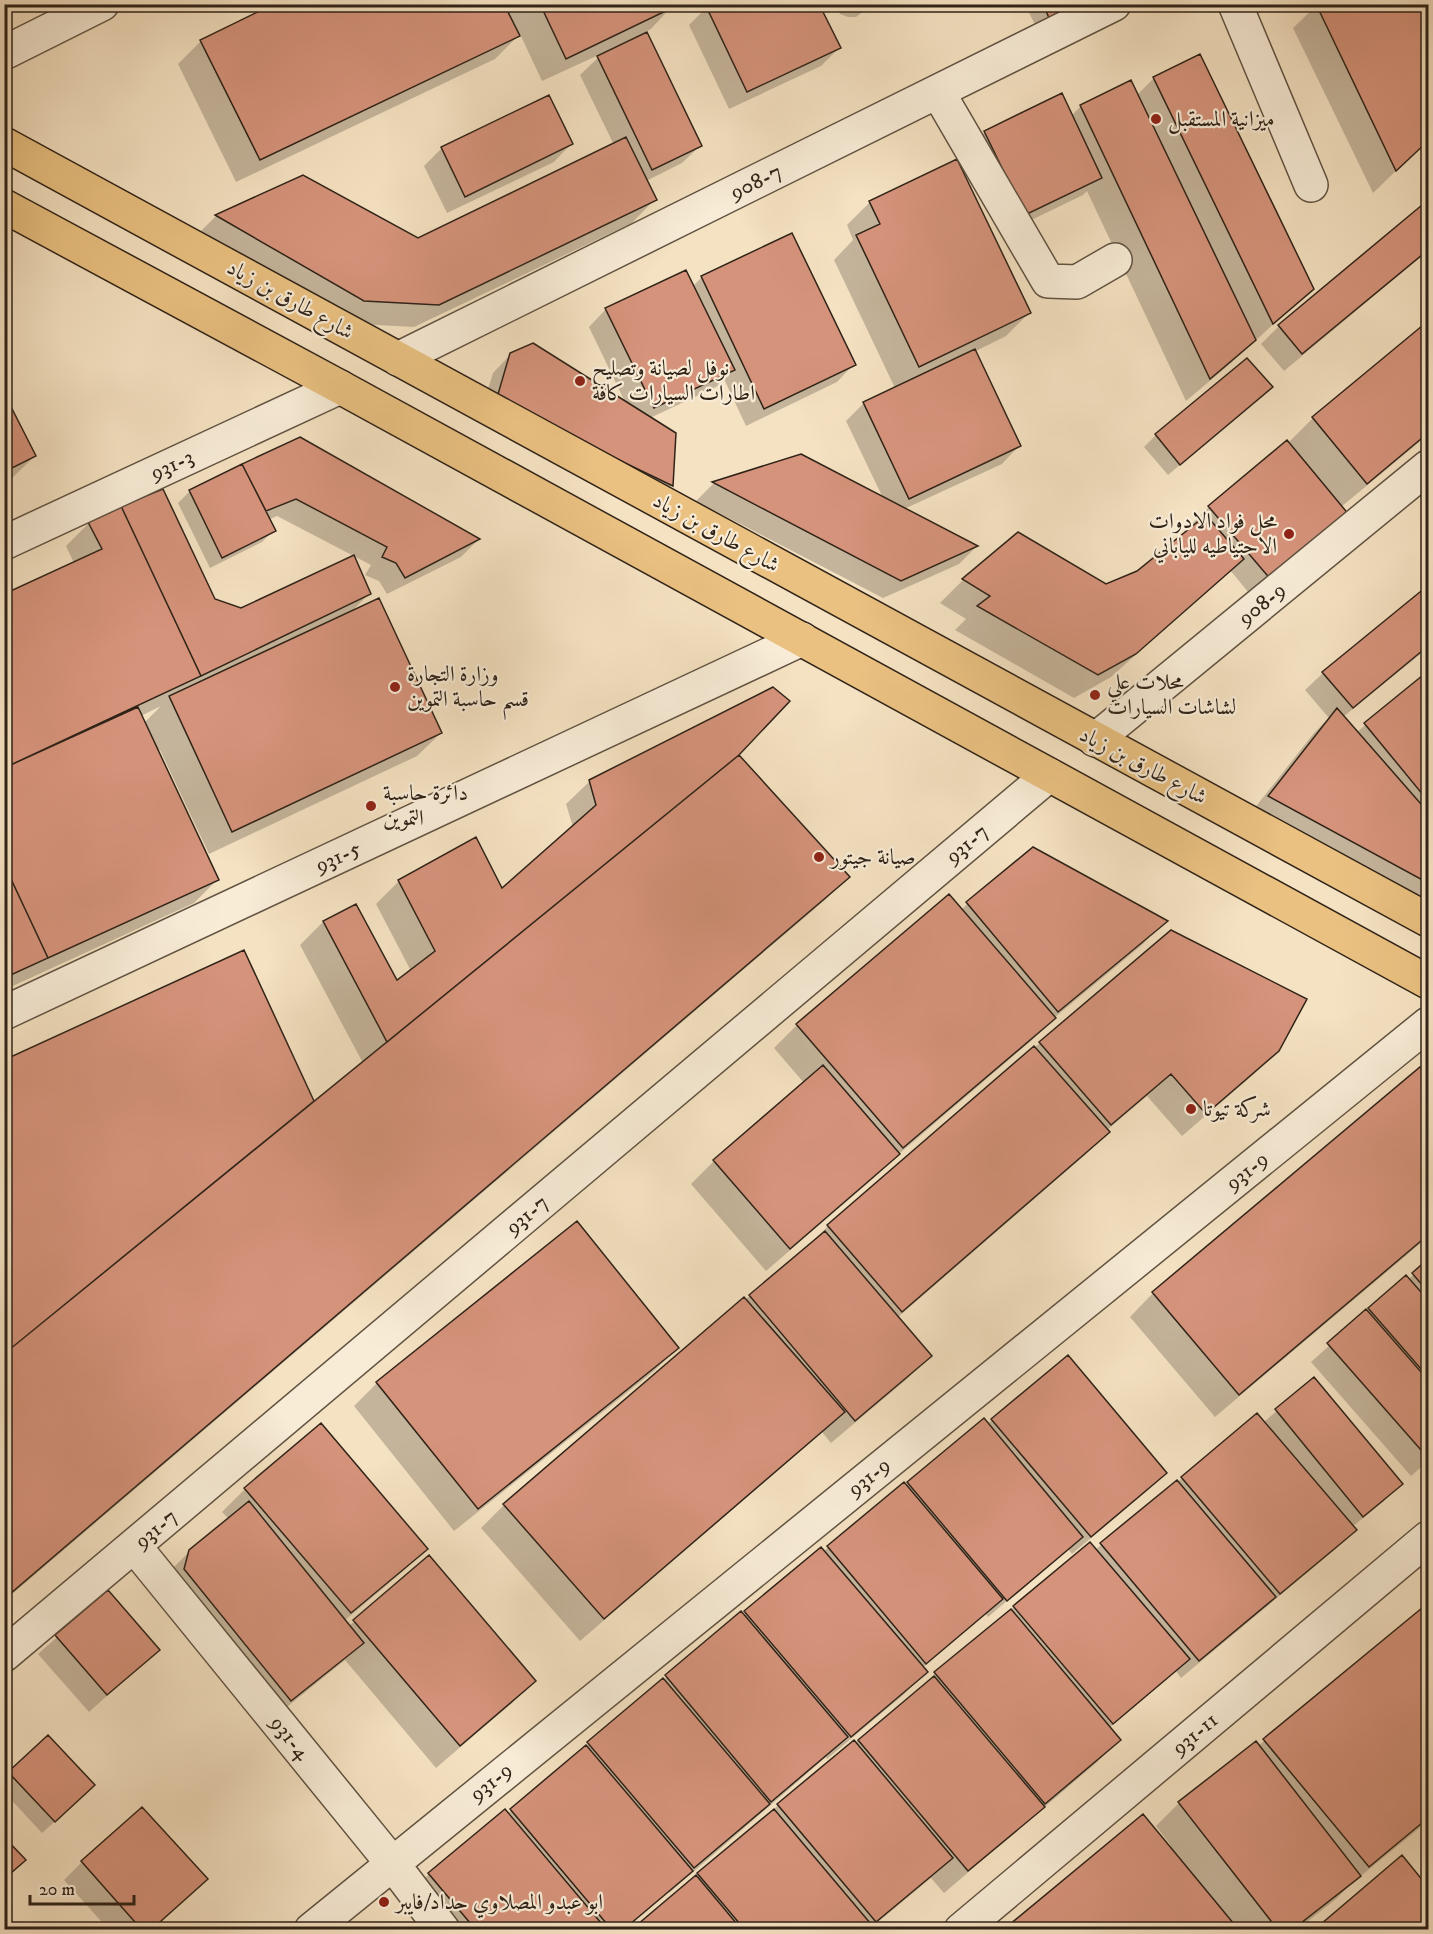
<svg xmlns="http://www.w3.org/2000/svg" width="1433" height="1934" viewBox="0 0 1433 1934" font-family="'IM FELL DW Pica',Amiri,serif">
<rect width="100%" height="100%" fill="#f5e2c2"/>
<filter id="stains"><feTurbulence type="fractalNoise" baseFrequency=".00333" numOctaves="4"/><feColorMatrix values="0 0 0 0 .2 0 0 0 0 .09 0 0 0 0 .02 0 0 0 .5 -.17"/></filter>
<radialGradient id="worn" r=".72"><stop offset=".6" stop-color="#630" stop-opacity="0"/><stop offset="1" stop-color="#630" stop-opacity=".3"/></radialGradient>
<path fill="#0003" fill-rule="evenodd" d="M278 4H674L651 29 645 32 700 146 682 163 646 181 655 199 632 223 414 327 340 323 193 239 216 216 303 177 418 240 614 145 580 75 603 53 542 81 520 34 495 59 236 182 178 64 201 41Z
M833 4H873L856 17H848L840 14Z
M1038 4H1086L1037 28 1029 13Z
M1318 4H1428V140L1373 193 1293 28Z
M707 7 839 48 821 66 729 109 689 25Z
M1154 78 1312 289 1231 363 1186 401 1087 191 1083 195 1007 232 967 150 985 132 1071 116 1081 106 1137 95Z
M571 144 554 162 447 213 424 166 442 148Z
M870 202 1029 313 1006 336 974 352 1019 446 1002 464 904 509 976 547 959 564 883 598 696 501 713 484 801 456 883 498 846 421 864 403 895 388 834 260 853 240 847 225Z
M1428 202V251L1284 371 1261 344 1279 326Z
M702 277 854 364 837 382 746 426 724 379 716 387 650 418 675 433 671 486 654 503 479 418 493 373 511 354 625 402 589 327 606 309 693 286Z
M1428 323V435L1341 507 1253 598 1230 570 1111 677 1074 698 955 630 966 619 940 603 963 580 1018 534 1106 586 1137 573 1194 527 1192 524 1209 507 1288 443 1313 418Z
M1271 387 1168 475 1144 447 1156 435Z
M4 397 35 456 11 479 4 482Z
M300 439 478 540 461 557 387 594 379 581 365 575 371 565 277 516 268 520 274 530 262 542 210 568 178 503 190 491Z
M89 523 214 600 241 609 370 593 350 613 441 733 417 756 209 854 160 750 157 751 217 880 194 903 4 990V596L74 563 66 546ZM159 707H160L144 723 141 716Z
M1428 583V648L1343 717 1357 732 1428 673V918L1246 819 1314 733 1329 718 1305 690 1323 673 1411 602Z
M737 755 848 877 825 900 4 1601V1061L244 952 314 1103 363 1063 300 945 323 922 355 906 396 982 411 971 376 904 399 881 502 890 573 827 566 804 590 781Z
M949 896 961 910 967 904 1165 921 1143 944 1054 1018 1031 1041 893 1159 875 1177 766 1271 691 1184 714 1161 804 1083 774 1048 797 1025Z
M1040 1043 1278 1050 1254 1074 1182 1136 1147 1096 1107 1130 1108 1132 1085 1155 897 1318 930 1356 907 1379 831 1443 822 1432 580 1641 481 1528 504 1505 805 1249 828 1226Z
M1421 1069 1428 1073V1237L1215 1417 1130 1317 1153 1293Z
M576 1223 677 1348 654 1371 454 1531 354 1406 377 1383Z
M1428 1261V1461L1411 1476 1311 1362 1406 1277 1409 1279Z
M1314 1379 1401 1484 1383 1502 1352 1527 1355 1530 1337 1548 1181 1678 1176 1671 1109 1728 1119 1740 1096 1763 944 1893 931 1878 872 1927 874 1930H634L762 1822 778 1805 915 1694 935 1674 1014 1607 1095 1550 1177 1482 1264 1422Z
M992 1420 1165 1473 1148 1490 1072 1554 1068 1549 988 1617 986 1614 922 1668 926 1672 902 1696 827 1759 826 1757 669 1893V1889L621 1930H433L406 1897 429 1874 507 1814 741 1614 743 1615 908 1484Z
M245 1489 426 1549 402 1572 344 1621 349 1626 429 1558 534 1681 511 1704 436 1768 345 1660 267 1723 166 1575 190 1551 229 1519 222 1512Z
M108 1592 158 1650 89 1712 38 1654Z
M1428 1605V1821L1351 1884 1336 1899 1297 1930H1005L1169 1848 1171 1846 1156 1826 1179 1803 1256 1743 1258 1746Z
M48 1737 82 1797 42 1833 4 1792V1778Z
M1401 1857 1428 1889V1930H1316Z
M82 1862 151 1930H109L64 1880Z"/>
<path fill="#d5937b" stroke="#2f2318" stroke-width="1.5" d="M274 4H504L520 36 260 160 200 40Z
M540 4H676V6L566 59Z
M710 4H819L841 48 747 92 706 6Z
M1043 4H1076L1049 18Z
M1316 4H1428V141L1396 171Z
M647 32 702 146 652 170 597 56Z
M1200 54 1314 289 1273 324 1153 77Z
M1131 80 1256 340 1210 379 1080 105Z
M1062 93 1102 178 1025 215 984 131Z
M549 95 573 144 465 197 441 147Z
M626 137 657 200 439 305 364 301 215 215 303 175 418 238Z
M957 159 1031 313 919 367 856 235 880 224 869 201Z
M1428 200V250L1302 354 1278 325Z
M792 233 856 365 764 409 701 276Z
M686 270 735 370 654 408 605 308Z
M1428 321V433L1367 484 1312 417Z
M533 343 676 433 673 486 496 401 510 353Z
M975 349 1021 446 909 499 863 402Z
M1247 358 1273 387 1180 465 1155 434Z
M4 393 36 456 4 472Z
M300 437 480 539 405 578 396 563 382 557 387 547 296 499 266 511 242 464Z
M1287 440 1350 516 1272 581 1208 506Z
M801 454 978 546 901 581 712 482Z
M242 464 276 531 222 558 189 490Z
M163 489 215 599 241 608 354 555 371 594 201 676 121 506Z
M121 506 201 676 4 768V594L102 549 88 522Z
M1206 515 1244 559 1136 654 1098 675 977 606 990 596 962 579 1018 532 1106 584 1137 571Z
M1426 587 1428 590V646L1353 708 1322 672Z
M379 598 442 733 232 832 169 696Z
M1428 671V801L1364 723Z
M773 687 790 701 739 755 387 1042 323 921 356 904 397 980 435 951 398 880 476 837 502 888 596 805 589 780Z
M138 707 219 880 48 958 4 864V768Z
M1337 708 1428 812V883L1268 796Z
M739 755 850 877 4 1599V1354Z
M1033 847 1168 921 1058 1012 966 902Z
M4 864 48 958 4 978Z
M949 894 1056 1018 903 1148 796 1024Z
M1171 930 1307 999 1279 1051 1206 1114 1171 1074 1111 1125 1039 1042Z
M244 950 314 1101 4 1354V1060Z
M1034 1046 1110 1132 902 1312 827 1225Z
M823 1065 900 1154 790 1249 713 1160Z
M1420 1067 1428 1071V1235L1239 1395 1152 1292Z
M577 1221 679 1348 478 1509 376 1382Z
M825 1231 932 1356 855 1421 749 1295Z
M1428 1259V1292L1412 1273Z
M1406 1275 1428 1300V1377L1368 1308Z
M744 1297 845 1412 604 1619 503 1504Z
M1366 1309 1428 1380V1458L1327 1343Z
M1068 1355 1167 1473 1091 1537 991 1419Z
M1314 1377 1403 1484 1363 1517 1275 1409Z
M1257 1413 1357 1530 1280 1594 1181 1477Z
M984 1418 1083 1537 1007 1601 907 1482Z
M321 1423 428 1549 351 1613 244 1488Z
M1177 1480 1276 1597 1199 1661 1100 1543Z
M904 1482 1003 1599 926 1664 827 1546Z
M249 1501 364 1643 291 1701 184 1569 189 1550Z
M1090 1542 1190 1659 1113 1724 1013 1606Z
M821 1547 928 1672 851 1737 744 1611Z
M429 1555 536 1681 460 1746 353 1620Z
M108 1590 160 1650 107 1695 55 1635Z
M1428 1603V1818L1369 1867 1263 1739Z
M1011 1609 1121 1740 1045 1804 934 1672Z
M741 1611 848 1737 771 1802 665 1675Z
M934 1676 1045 1807 968 1871 858 1740Z
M663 1678 770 1804 694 1868 587 1742Z
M48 1735 95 1785 55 1822 8 1772Z
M854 1740 953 1858 876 1922 777 1804Z
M1256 1741 1361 1876 1292 1930H1278L1178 1802Z
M586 1745 693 1871 623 1930H612L510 1809Z
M142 1807 208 1879 151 1930H142L81 1861Z
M505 1809 607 1930H476L428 1873Z
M774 1809 876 1930H745L697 1873Z
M1143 1814 1239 1930H1003Z
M4 1837 26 1860 4 1879Z
M1402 1855 1428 1887V1930H1314Z
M696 1875 742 1930H631Z"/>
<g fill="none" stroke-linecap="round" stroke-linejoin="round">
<g stroke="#605342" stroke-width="36">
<path id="minor" d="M1235 4 1311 185
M4 53 102 4
M938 92 1048 281 1077 282 1115 260
M398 359 1114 4
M4 543 340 387
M1095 740 1428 467
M4 1013 802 639
M135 1547 392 1863 443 1930
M4 1655 1049 775
M311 1930 1428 1024
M961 1930 1428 1538"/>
</g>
<g stroke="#2f2318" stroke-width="36">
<path id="major" d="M4 144 1428 920
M4 206 340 387 1428 982"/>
</g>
<use href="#minor" stroke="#f8ecd7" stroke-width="33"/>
<use href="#major" stroke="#eac181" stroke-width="33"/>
</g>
<g fill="#8f2418" stroke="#f8ecd7" stroke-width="2">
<circle cx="1156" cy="119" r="6"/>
<circle cx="580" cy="381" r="6"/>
<circle cx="1289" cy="534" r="6"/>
<circle cx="395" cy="687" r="6"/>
<circle cx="1095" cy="695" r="6"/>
<circle cx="371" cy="806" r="6"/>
<circle cx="819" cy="857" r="6"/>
<circle cx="1191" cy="1109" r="6"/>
<circle cx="384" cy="1902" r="6"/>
</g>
<g text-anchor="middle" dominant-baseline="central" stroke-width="4.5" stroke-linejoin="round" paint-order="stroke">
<g font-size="22" fill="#2f2318" stroke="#f8ecd7" text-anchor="start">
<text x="1168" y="119">ميزانية المستقبل</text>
<text x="592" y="368">نوفل لصيانة وتصليح<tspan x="592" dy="25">اطارات السيارات كافة</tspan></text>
<text x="1277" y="521" text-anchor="end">محل فواد الادوات<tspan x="1277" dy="25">الاحتياطيه للياباني</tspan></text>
<text x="407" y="674">وزارة التجارة<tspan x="407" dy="25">قسم حاسبة التموين</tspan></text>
<text x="1107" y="682">محلات علي<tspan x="1107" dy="25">لشاشات السيارات</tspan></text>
<text x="383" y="793">دائرة حاسبة<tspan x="383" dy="25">التموين</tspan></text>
<text x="831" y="857">صيانة جيتور</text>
<text x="1203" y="1109">شركة تيوتا</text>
<text x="396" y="1902">ابو عبدو المصلاوي حداد/فايبر</text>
</g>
<g font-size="22" fill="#2f2318" stroke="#f8ecd7">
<text transform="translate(756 182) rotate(-26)">908-7</text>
<text transform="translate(290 300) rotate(29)">شارع طارق بن زياد</text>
<text transform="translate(172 465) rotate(-25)">931-3</text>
<text transform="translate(716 533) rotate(29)">شارع طارق بن زياد</text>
<text transform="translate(1262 604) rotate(-39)">908-9</text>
<text transform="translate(1143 766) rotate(28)">شارع طارق بن زياد</text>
<text transform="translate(967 844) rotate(-40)">931-7</text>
<text transform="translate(338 857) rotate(-25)">931-5</text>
<text transform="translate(1247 1171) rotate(-39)">931-9</text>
<text transform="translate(527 1215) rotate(-40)">931-7</text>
<text transform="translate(869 1477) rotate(-39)">931-9</text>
<text transform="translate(156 1529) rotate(-40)">931-7</text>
<text transform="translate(1195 1734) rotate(-40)">931-11</text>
<text transform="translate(290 1738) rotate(51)">931-4</text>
<text transform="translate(491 1782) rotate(-39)">931-9</text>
</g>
</g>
<rect width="1433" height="1934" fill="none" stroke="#f5e2c2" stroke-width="24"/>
<rect x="6" y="6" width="1421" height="1922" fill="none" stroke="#2f2318" stroke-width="3"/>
<rect x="12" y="12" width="1409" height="1910" fill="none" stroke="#2f2318" stroke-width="1.5"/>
<path d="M30 1895v9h104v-9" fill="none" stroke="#2f2318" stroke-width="3"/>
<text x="39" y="1895" font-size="18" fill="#2f2318" stroke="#f8ecd7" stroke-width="4.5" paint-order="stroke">20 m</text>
<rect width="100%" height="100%" filter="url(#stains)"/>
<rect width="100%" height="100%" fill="url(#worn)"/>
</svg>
